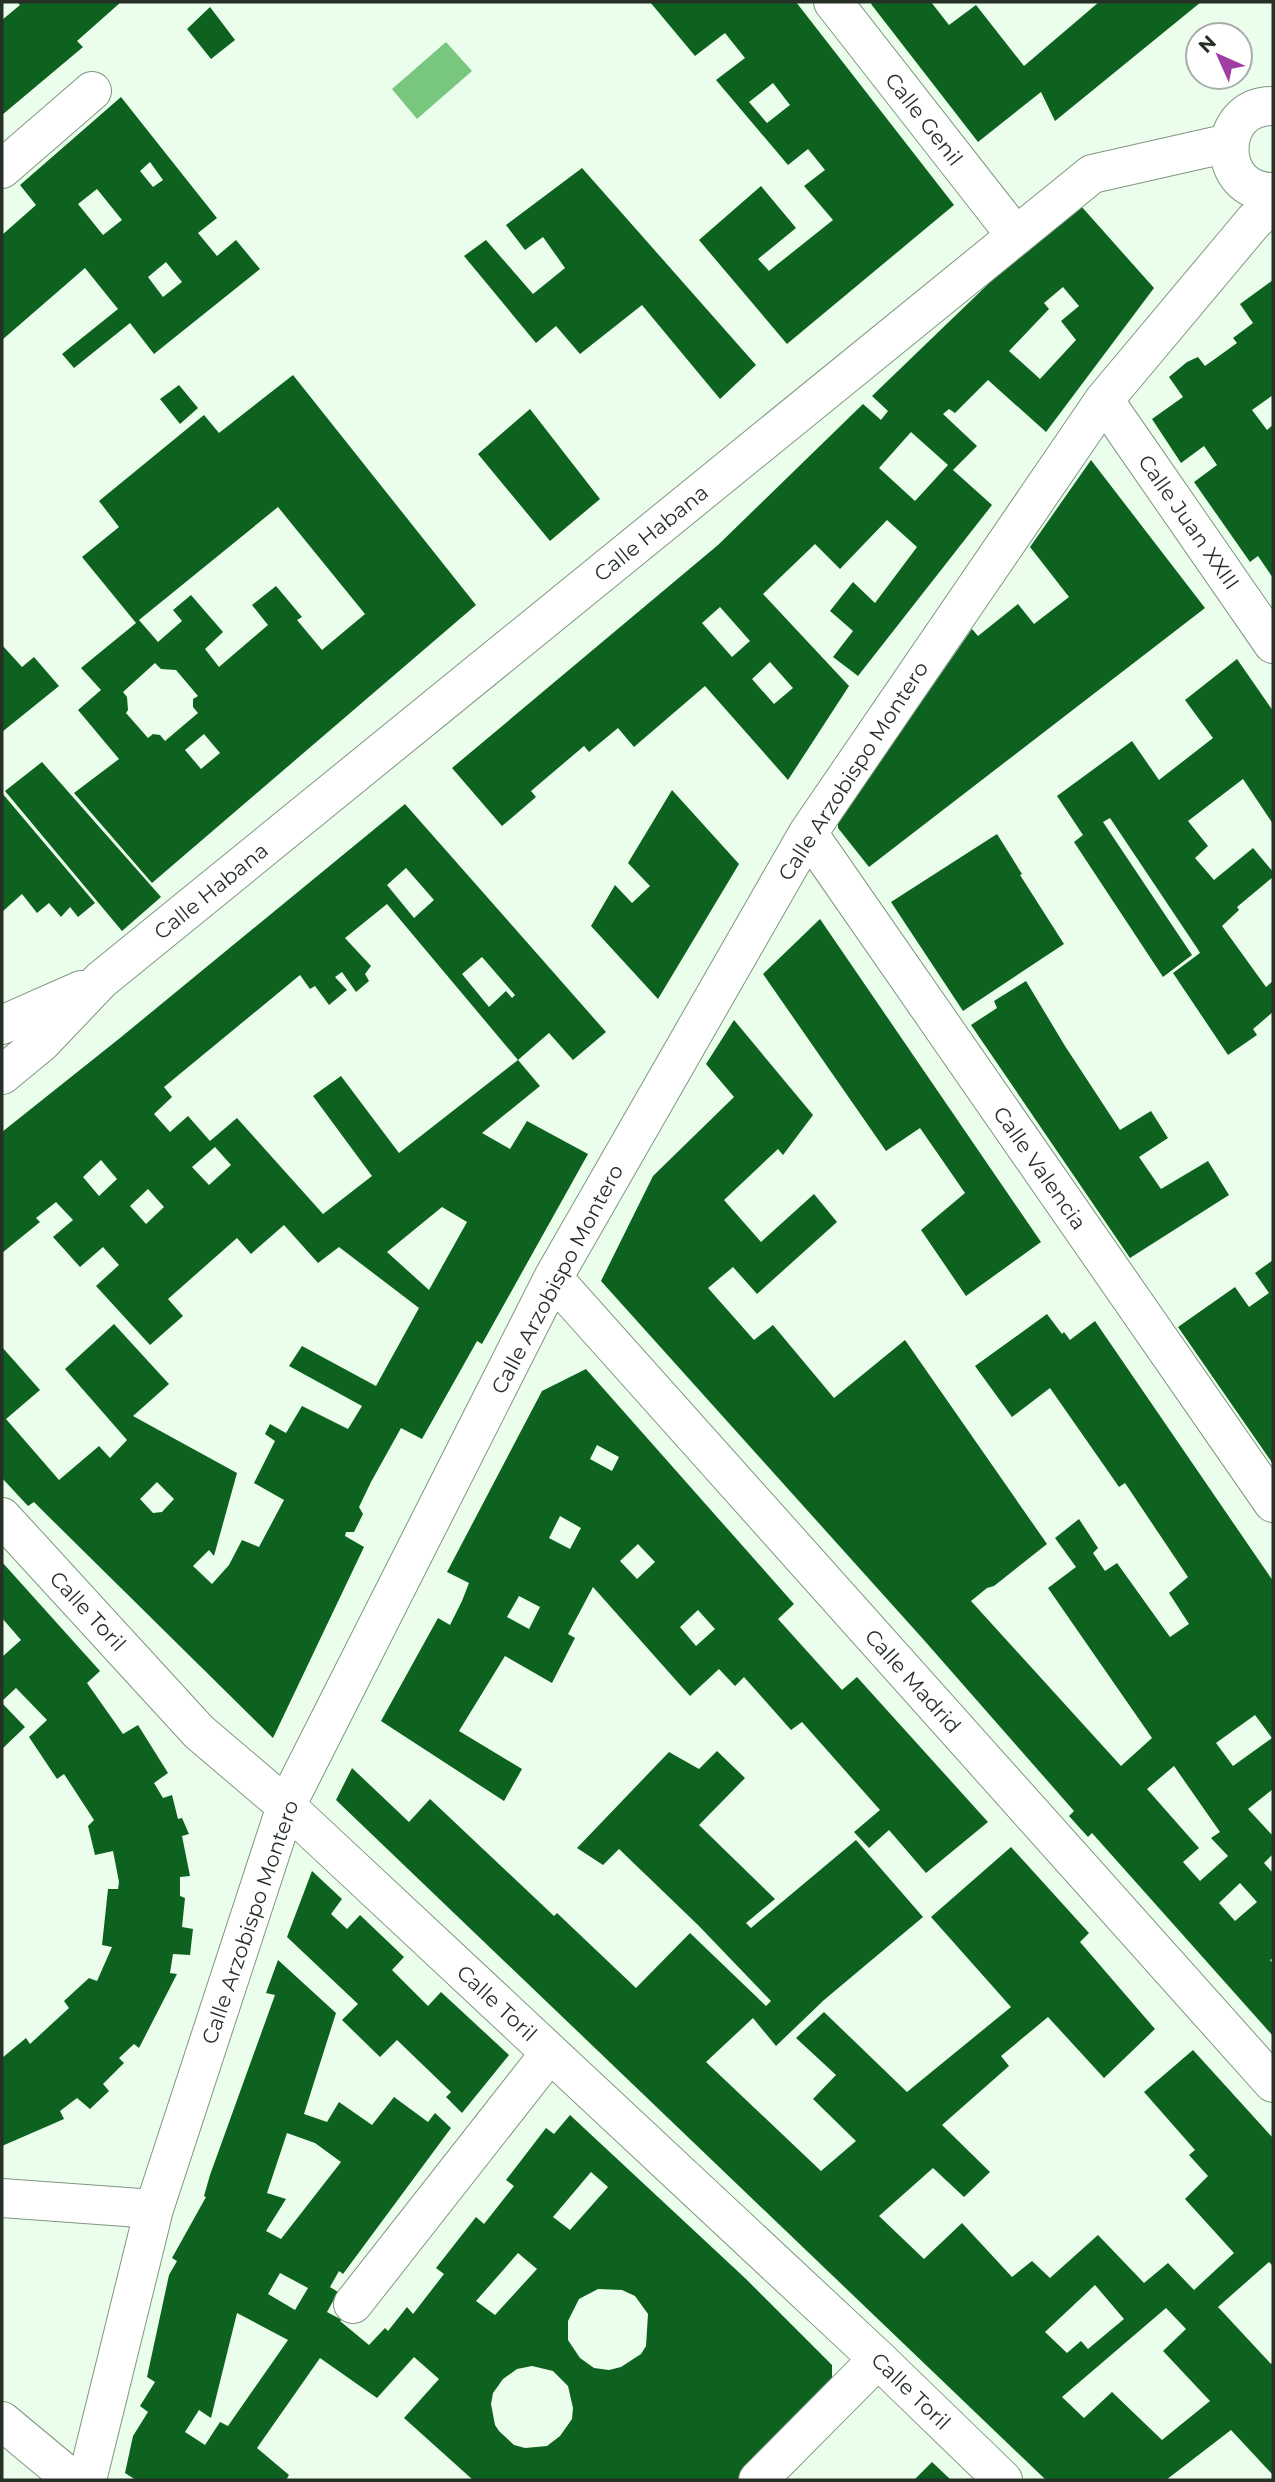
<svg xmlns="http://www.w3.org/2000/svg" width="1275" height="2482" viewBox="0 0 1275 2482" font-family="Montserrat,sans-serif">
<rect width="100%" height="100%" fill="#ebfeeb"/>
<path fill="#79c67f" d="M446 42 472 71 417 119 392 89Z"/>
<path fill="#0d6220" fill-rule="evenodd" d="M17 2H121L77 41 83 47 2 115V20L20 5Z
M650 2H796L954 205 787 344 699 240 761 186 796 228 758 259 769 271 833 220 804 186 825 170 808 149 788 165 716 80 745 58 725 33 695 56ZM773 83 790 105 767 123 749 102Z
M873 2H931L949 25 976 5 1024 66 1099 2H1201L1055 121 1041 92 978 142 871 4Z
M210 7 235 40 211 59 187 29Z
M121 97 217 218 198 233 217 256 236 240 260 269 154 354 130 323 74 368 62 354 118 309 85 268 2 340V235L36 205 20 185ZM150 162 163 180 153 187 140 171ZM97 189 122 220 103 235 78 204ZM166 262 182 282 163 297 148 277Z
M582 168 756 365 720 399 642 305 580 354 556 326 536 343 464 256 486 240 533 294 565 268 543 237 525 250 506 225Z
M1081 206 1154 288 1046 432 988 380 955 413 949 409 943 414 977 446 953 470 992 505 858 676 833 657 853 631 830 611 853 582 875 603 917 547 887 520 840 569 815 544 763 594 849 686 788 780 705 686 634 747 618 728 589 752 584 746 531 791 536 797 502 826 452 768 718 545 863 404 881 420 888 411 872 396 1010 263ZM1063 287 1079 306 1061 321 1076 340 1040 379 1009 351 1049 309 1044 303ZM911 432 948 465 915 501 879 468ZM720 607 750 641 732 657 702 623ZM770 662 793 688 774 704 752 679Z
M1273 280V395L1252 410 1267 430 1273 425V578L1258 556 1250 562 1194 482 1217 465 1204 446 1181 463 1152 419 1183 397 1169 377 1187 362 1198 357 1205 366 1237 343 1233 338 1253 323 1240 304Z
M293 375 476 605 152 883 74 793 119 759 78 710 101 690 81 668 136 623 82 557 119 527 99 501 204 415 219 433ZM278 507 365 614 322 650 297 620 302 617 276 586 252 605 268 625 219 667 205 649 223 632 191 595 173 610 182 621 158 642 139 620ZM155 663 161 669 176 670 198 696 193 699V707L198 713 165 741 160 735 153 734 148 738 126 713 128 710 127 697 123 692ZM204 734 220 753 201 769 185 750Z
M179 385 198 408 180 424 160 399Z
M530 409 600 499 550 541 478 454Z
M1091 460 1205 608 869 867 838 828V822L972 629 978 636 1018 604 1034 624 1069 597 1030 547Z
M2 645 22 667 34 657 59 686 2 732Z
M1237 659 1273 711V824L1243 779 1188 821 1208 846 1195 858 1214 880 1253 848 1273 872V877L1237 907 1239 910 1222 926 1266 987 1273 981V1012L1253 1029 1257 1035 1228 1055 1173 973 1200 953 1197 948 1110 818 1103 822 1192 955 1163 977 1074 842 1083 835 1057 796 1132 741 1159 780 1213 738 1185 700Z
M42 762 161 897 122 931 5 791Z
M672 790 739 864 658 999 591 926 615 885 632 903 650 886 628 863Z
M2 793 95 903 78 917 70 907 61 917 49 903 37 913 22 894 2 912Z
M405 804 606 1032 573 1060 549 1033 518 1060 387 904 345 938 371 966 365 974 369 981 356 992 342 972 335 977 347 990 329 1005 315 986 310 989 300 975 164 1087 172 1097 154 1114 170 1132 188 1116 210 1141 237 1118 323 1214 372 1176 313 1096 341 1076 399 1153 518 1060 540 1086 482 1133 510 1149 527 1121 588 1154 482 1344 477 1341 422 1439 401 1428 371 1482 359 1507 363 1514 354 1532H346L345 1536 364 1547 273 1738 49 1517 34 1502 28 1506 2 1478V1347L40 1390 6 1419 59 1480 99 1446 110 1458 127 1440 65 1369 114 1324 169 1384 133 1416 237 1473 214 1556 209 1550 193 1566 212 1584 229 1565 242 1540 259 1547 284 1500 254 1483 275 1441 265 1434 270 1424 286 1433 302 1406 348 1429 362 1406 289 1366 302 1346 376 1386 419 1308 339 1247 318 1263 284 1225 251 1254 237 1238 168 1299 183 1316 150 1345 96 1286 119 1265 103 1247 80 1267 53 1237 73 1220 56 1202 36 1218 40 1222 2 1253V1132L120 1038ZM406 868 434 900 414 918 387 885ZM482 957 515 995 512 998 506 991 489 1007 462 974ZM215 1147 231 1165 209 1185 192 1167ZM101 1160 117 1179 99 1196 83 1177ZM148 1189 164 1207 146 1224 130 1206ZM442 1207 467 1222 429 1290 387 1252ZM157 1482 174 1499 162 1512 153 1513 140 1499Z
M997 834 1022 874 1020 875 1064 944 963 1011 891 902Z
M820 919 1041 1242 966 1296 921 1230 965 1193 920 1128 886 1151 763 974Z
M1026 981 1065 1046 1120 1130 1151 1111 1168 1138 1139 1157 1161 1189 1208 1161 1229 1195 1130 1258 971 1025 997 1008 994 1001Z
M734 1020 813 1115 783 1155 778 1149 724 1200 761 1242 814 1194 837 1222 757 1294 733 1267 708 1288 754 1340 773 1325 834 1398 905 1340 1047 1544 994 1586 987 1588 971 1601 1121 1766 1152 1738 1048 1588 1076 1567 1055 1538 1079 1519 1098 1548 1093 1553 1105 1571 1117 1563 1170 1637 1189 1624 1169 1593 1188 1577 1125 1483 1119 1487 1050 1388 1012 1417 975 1366 1047 1314 1062 1334 1064 1332 1070 1340 1095 1321 1273 1581V1789L1248 1809 1273 1836V1854L1264 1863 1273 1873V1958L1270 1960 1273 1964V2036L1092 1833 1088 1837 1069 1816 1074 1811 923 1639 601 1281 653 1176 734 1097 706 1064ZM1255 1715 1272 1738 1233 1766 1216 1743ZM1174 1766 1220 1832 1211 1838 1228 1856 1200 1881 1183 1862 1199 1848 1147 1789ZM1240 1883 1257 1902 1235 1921 1219 1903Z
M1273 1260V1464L1178 1327 1235 1287 1249 1307 1269 1293 1255 1273Z
M586 1369 794 1604 778 1619 842 1690 857 1677 988 1822 926 1873 889 1830 869 1848 854 1832 880 1810 802 1722 791 1730 744 1677 735 1686 719 1669 690 1696 593 1587 568 1634 575 1638 552 1683 505 1656 459 1731 522 1769 504 1801 381 1721 438 1618 450 1625 462 1601 469 1583 447 1572 542 1391ZM597 1445 619 1457 612 1471 590 1459ZM560 1516 581 1528 570 1549 549 1538ZM638 1544 655 1562 637 1579 620 1561ZM519 1596 540 1607 529 1629 507 1617ZM698 1610 715 1629 696 1646 680 1627Z
M2 1562 100 1671 87 1683 123 1734 138 1725 168 1773 154 1783 163 1798 172 1795 178 1819 182 1818 189 1834 182 1836 190 1876 180 1877V1896L185 1898 182 1927 193 1929 190 1955 173 1954 170 1973 177 1974 139 2048 134 2044 119 2058 124 2063 103 2084 109 2091 90 2109 77 2098 60 2111 64 2119 2 2146V2058L26 2038 30 2044 69 2008 64 2001 89 1978 97 1981 112 1947 102 1945 108 1889H118L119 1882 113 1851 95 1855 88 1826 94 1820 64 1774 57 1779 29 1737 47 1720 16 1688 2 1701V1657L21 1640 2 1618Z
M2 1703 25 1727 2 1749Z
M717 1751 745 1778 699 1825 775 1899 746 1923 751 1928 856 1840 923 1917 824 2000 776 2046 753 2018 706 2062 821 2171 856 2141 813 2099 836 2075 796 2038 824 2012 907 2092 1011 2007 931 1917 1011 1847 1089 1933 1080 1942 1155 2029 1104 2078 1048 2017 1001 2056 1009 2066 942 2125 990 2172 964 2197 933 2168 879 2216 924 2259 962 2223 1012 2277 1032 2261 1050 2278 1098 2235 1144 2283 1168 2263 1194 2290 1234 2253 1185 2199 1208 2176 1189 2155 1195 2150 1144 2092 1193 2050 1273 2138V2266L1269 2262 1218 2307 1271 2364 1273 2362V2475L1231 2430 1166 2480H1046L336 1800 352 1768 409 1822 430 1799 554 1916 557 1913 636 1988 690 1933 766 2006 771 2001 698 1925 619 1849 603 1865 577 1848 669 1752 699 1769ZM1095 2285 1124 2319 1088 2349 1081 2341 1067 2353 1045 2332ZM1166 2308 1186 2329 1163 2351 1210 2401 1162 2440 1112 2392 1084 2418 1062 2397Z
M312 1871 342 1899 331 1914 347 1929 360 1915 404 1957 392 1970 428 2006 441 1992 509 2055 462 2113 446 2097 451 2092 397 2040 380 2057 342 2020 358 2004 287 1937Z
M278 1960 336 2013 304 2114 327 2122 339 2102 372 2125 394 2097 428 2122 435 2113 451 2128 343 2274 339 2271 330 2287 338 2292 327 2312 342 2320 340 2321 369 2345 385 2328 388 2331 407 2307 413 2314 444 2274 436 2268 476 2217 484 2224 514 2186 506 2180 546 2128 554 2134 570 2115 746 2279 832 2365V2388L738 2480H473L404 2418 439 2379 414 2357 377 2398 320 2358 257 2448 289 2475 286 2480H136L125 2473 133 2436 148 2412 140 2406 155 2382 147 2377 169 2275 177 2261 172 2258 206 2197 204 2196 210 2175 275 1995 266 1993ZM287 2133 315 2143 341 2162 281 2239 266 2231 286 2199 267 2193ZM591 2172 608 2187 570 2230 553 2217ZM518 2253 537 2269 495 2315 476 2301ZM280 2273 308 2288 295 2310 268 2294ZM598 2289 622 2290 635 2296 648 2314 646 2346 641 2354 621 2367 609 2370 594 2368 580 2358 568 2340V2321L579 2299ZM237 2313 288 2340 228 2426 220 2422 205 2445 185 2432 199 2410 211 2418ZM532 2366 553 2371 568 2386 573 2408 572 2419 560 2436 547 2446 525 2448 514 2445 499 2431 495 2425 491 2404 493 2393 503 2379 517 2369Z
M932 2462 951 2480H914Z"/>
<g fill="none" stroke-linecap="round" stroke-linejoin="round">
<g stroke="#809681" stroke-width="40">
<path id="minor" d="M833 2 1016 236
M1273 106C1215 105 1215 193 1273 192
M2 169 92 91
M1104 400 1273 644
M808 833 1273 1503
M2 1025 81 990
M2 1075 42 1042 101 980 1092 174 1229 143
M553 1278 1273 2083
M2 1517 199 1732 286 1806 878 2359 1003 2480
M2 2198 154 2209
M353 2304 550 2053
M2 2421 73 2480
M87 2480 154 2209 286 1806 553 1278 808 833 1104 400 1254 221 1273 204
M758 2480 878 2359"/>
</g>
<use href="#minor" stroke="#fff" stroke-width="38"/>
</g>
<g text-anchor="middle" dominant-baseline="central" stroke-width="7" stroke-linejoin="round" paint-order="stroke">
<g font-size="21" fill="#273027" stroke="#fff">
<text transform="translate(924 119) rotate(52)">Calle Genil</text>
<text transform="translate(1189 522) rotate(55)">Calle Juan XXIII</text>
<text transform="translate(651 533) rotate(-39)">Calle Habana</text>
<text transform="translate(853 771) rotate(-57)">Calle Arzobispo Montero</text>
<text transform="translate(211 891) rotate(-39)">Calle Habana</text>
<text transform="translate(1040 1168) rotate(55)">Calle Valencia</text>
<text transform="translate(557 1279) rotate(-62)">Calle Arzobispo Montero</text>
<text transform="translate(88 1611) rotate(47)">Calle Toril</text>
<text transform="translate(913 1681) rotate(48)">Calle Madrid</text>
<text transform="translate(250 1922) rotate(-71)">Calle Arzobispo Montero</text>
<text transform="translate(497 2003) rotate(43)">Calle Toril</text>
<text transform="translate(911 2391) rotate(44)">Calle Toril</text>
</g>
</g>
<rect width="1275" height="2482" fill="none" stroke="#273027" stroke-width="7"/>
<g transform="translate(1219 56) rotate(315)"><circle r="33" fill="#ffffff" stroke="#a9aca9" stroke-width="2"/>
<path d="M0-5L12 26L0 18L-12 26Z" fill="#a03ea5"/>
<text y="-10" font-size="19" font-weight="bold" text-anchor="middle" fill="#273027">N</text>
</g>
</svg>
